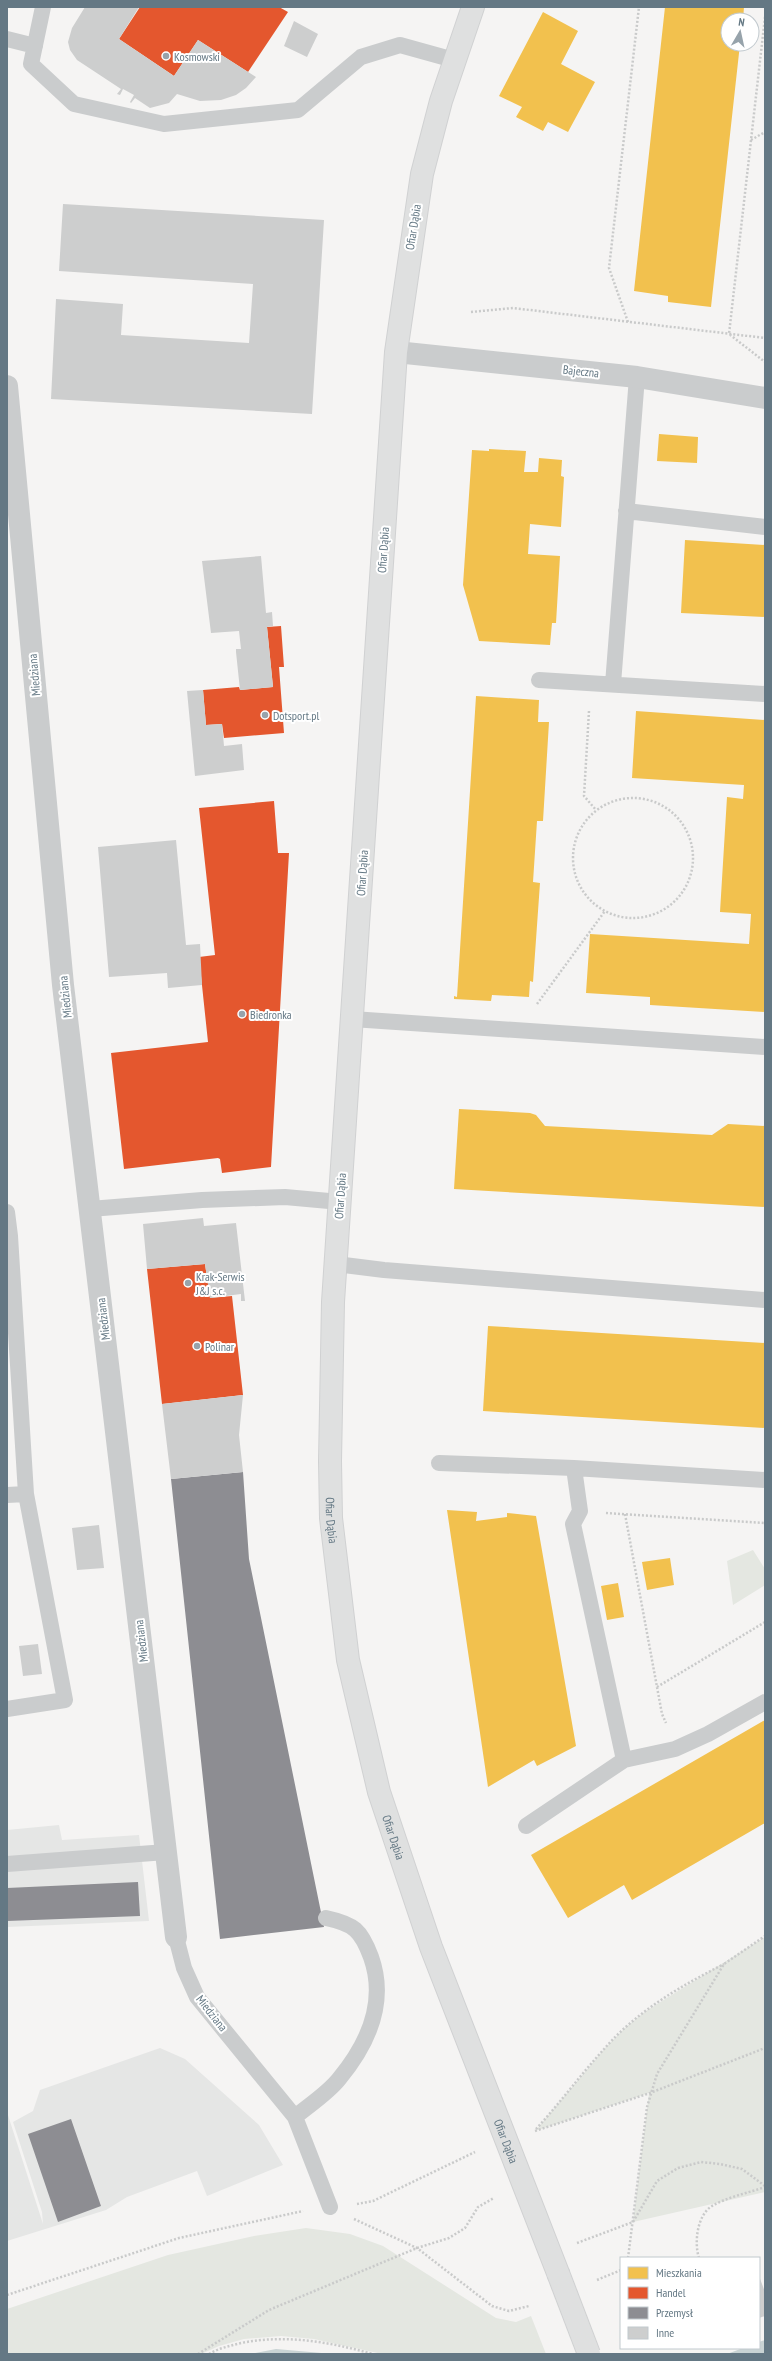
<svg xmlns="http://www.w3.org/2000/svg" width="772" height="2361" viewBox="0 0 772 2361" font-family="'PT Sans Narrow',sans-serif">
<rect width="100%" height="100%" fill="#f5f4f3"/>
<path fill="#e5e6e5" d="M59 1825 62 1840 139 1835 149 1921 7 1927V1830Z
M160 2048 185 2059 259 2125 283 2165 207 2196 197 2171 127 2197 106 2210 7 2241V2112L43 2224 42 2212 13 2122 33 2111 40 2090Z"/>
<path fill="#e4e7e1" d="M753 1550 765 1569V1585L733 1605 727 1561Z
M765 1937V2192L633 2222 649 2093 535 2131 606 2047 626 2027 646 2011Z
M306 2228 350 2234 383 2246 496 2318 516 2322 531 2316 546 2354H382L314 2339 281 2336 244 2339 219 2346 201 2354H7V2309L168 2255 254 2236Z"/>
<path fill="#c9d3d4" d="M765 2340V2354H727L743 2348H759V2342Z
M276 2349 333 2354H250Z"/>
<path fill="#f2c14e" d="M665 7H744L743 20H728V44H740L711 307 668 302V296L634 291Z
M543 12 578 31 561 64 595 82 568 132 548 122 543 131 516 117 522 107 499 96Z
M659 434 698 437 697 463 657 461Z
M489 449 526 451 524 472H538L539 458 562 460 561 476 564 477 561 527 530 524 528 554 560 556 556 623H552L550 645 479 641 463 585 472 450 489 451Z
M685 540 765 545V617L681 613Z
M476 696 539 700 538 722H549L543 821H537L533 882 540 883 533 982 530 981 529 997 492 995 491 1001 454 999V996L457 997Z
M636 711 765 720V1012L650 1005V997L586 993 590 934 749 944 751 914 720 912 727 797 743 799 744 785 632 778Z
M459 1109 530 1113 536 1115 545 1126 712 1135 728 1124 765 1126V1207L454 1189Z
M488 1326 765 1343V1428L483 1411Z
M447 1510 477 1512 476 1521 507 1517V1513L536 1516 576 1746 537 1766 534 1760 488 1787Z
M670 1558 674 1585 647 1590 642 1562Z
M618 1583 624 1617 607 1620 601 1586Z
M765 1720V1823L632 1900 624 1885 568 1918 531 1855Z"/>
<path fill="#e4572e" d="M140 7H279L288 12 248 72 198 40 174 76 119 39Z
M281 626 284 667H279L284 733 224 738 222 724 206 725 203 690 239 687 240 690 273 687 267 627Z
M274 801 278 853H289L271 1167 222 1173 220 1159 218 1158 124 1169 111 1053 208 1042 199 957 215 955 199 808Z
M205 1264 210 1298 232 1296 243 1395 162 1404 147 1269Z"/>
<path fill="#8d8d92" d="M243 1472 249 1559 324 1927 220 1939 171 1479Z
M138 1882 140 1916 7 1921V1888Z
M71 2119 101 2206 58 2222 28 2134Z"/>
<path fill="#cdcece" d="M85 7H139L119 39 174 76 198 40 256 77 246 88 236 95 221 100 200 101 177 94 169 103 150 108 135 98 131 103 130 102 134 95 123 89 120 95 117 94 121 89 77 60 70 50 68 42 72 28Z
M294 21 318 34 307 57 284 46Z
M63 204 324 220 312 414 51 399 56 299 123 304 121 335 249 343 253 284 59 271Z
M261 556 266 613 272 612 273 626 267 627 273 687 240 690 236 652V649H241L239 631 211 633 202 561Z
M203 690 206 725 222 724 224 746 242 744 244 770 195 776 187 691Z
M176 840 186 945 200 944 202 985 168 988 167 973 109 977 98 847Z
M203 1218 204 1226 236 1223 245 1301H241V1294L210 1298 205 1264 147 1269 143 1224Z
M243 1395 239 1435 243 1472 171 1479 162 1404Z
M99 1525 104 1568 77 1570 72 1528Z
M38 1644 42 1674 23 1676 19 1646Z
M759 2276 765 2292V2316L759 2318Z"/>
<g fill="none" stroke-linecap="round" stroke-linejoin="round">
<g stroke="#d0d1d2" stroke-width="24">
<g id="secondary">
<path id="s1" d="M473 7 441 101 422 174 396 352 333 1302 330 1461 331 1518 348 1660 379 1792 431 1947 558 2273"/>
</g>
</g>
<path stroke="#c9caca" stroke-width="2.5" stroke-dasharray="2 2" stroke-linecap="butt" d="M765 17 729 334 765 362
M751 140 765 132
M471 312 513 308 765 338
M628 322 609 268 639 7
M589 711 584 796 596 810
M573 858a60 60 0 1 1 120 0a60 60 0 1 1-120 0Z
M537 1004 605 911
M606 1513 765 1523
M625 1514 662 1714 666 1723
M657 1687 765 1622
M536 2129C560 2103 581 2074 605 2048 637 2011 681 1986 724 1964
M535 2131 650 2093 765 2048
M357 2204 373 2201 475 2152
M354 2219 417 2248 492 2306 509 2311 529 2306
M577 2243 633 2222 657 2181 678 2168 701 2162 720 2164 742 2169 765 2186
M628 2258 647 2107 657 2074 724 1964 765 1936
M699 2258C694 2243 697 2215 712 2206 727 2197 748 2193 765 2187
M597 2280 621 2270
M7 2295 179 2238 303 2211
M198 2354 269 2310 417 2248 449 2238 465 2228 478 2207 494 2198
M209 2354C219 2348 230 2346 241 2343 287 2334 329 2342 373 2354"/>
<path stroke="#cacccd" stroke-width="16" d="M43 7 31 64 74 104 164 124 298 110 361 57 400 45 454 60
M7 39 35 46
M626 511 765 527
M539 680 765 694
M613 684 637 377
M352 1019 765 1047
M90 1209 202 1200 285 1197 340 1202
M7 1212 10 1236 7 1237
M336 1264 384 1270 765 1300
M439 1463 574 1468
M765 1480 574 1468 580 1511 573 1524 624 1760 675 1749 708 1734 765 1702
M7 1495 26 1494
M7 1709 65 1700 26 1494 10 1236
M526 1826 624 1760
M7 1864 166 1852
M176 1937 184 1968 197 1997 295 2117 330 2207
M295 2117C309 2105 327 2094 339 2079 368 2044 387 2002 371 1957 361 1930 354 1924 326 1918"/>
<path stroke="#cacccd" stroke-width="22" d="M396 352 637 377 765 398
M7 386 63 985 176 1937"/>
<use href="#secondary" stroke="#dfe0e0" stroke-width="22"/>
<g stroke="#d0d1d2" stroke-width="24" stroke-linecap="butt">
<path id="secondary-bridge" d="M558 2273 589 2354"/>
</g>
<use href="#secondary-bridge" stroke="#dfe0e0" stroke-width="22"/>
</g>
<g fill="#97a3ab" stroke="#fff" stroke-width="1.5">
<circle cx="166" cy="56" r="4"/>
<circle cx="265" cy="715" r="4"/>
<circle cx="242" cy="1014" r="4"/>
<circle cx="188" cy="1283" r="4"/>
<circle cx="197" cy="1346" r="4"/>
</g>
<g text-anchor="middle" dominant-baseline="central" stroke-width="4" stroke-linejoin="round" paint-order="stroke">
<g font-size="12" fill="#647884" stroke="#fff" text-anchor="start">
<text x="174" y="56">Kosmowski</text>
<text x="273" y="715">Dotsport.pl</text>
<text x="250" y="1014">Biedronka</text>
<text x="196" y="1276">Krak-Serwis<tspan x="196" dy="14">J&amp;J s.c.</tspan></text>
<text x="205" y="1346">Polinar</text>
</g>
<g font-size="12" fill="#647884" stroke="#fff">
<text transform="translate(413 227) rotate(-81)">Ofiar Dąbia</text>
<text transform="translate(581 371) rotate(6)">Bajeczna</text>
<text transform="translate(383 550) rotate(-86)">Ofiar Dąbia</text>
<text transform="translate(34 675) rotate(-95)">Miedziana</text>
<text transform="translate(362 873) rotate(-86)">Ofiar Dąbia</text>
<text transform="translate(65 997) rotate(-96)">Miedziana</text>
<text transform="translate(340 1196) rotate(-86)">Ofiar Dąbia</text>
<text transform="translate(103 1319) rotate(-97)">Miedziana</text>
<text stroke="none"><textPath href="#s1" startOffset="1525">Ofiar Dąbia</textPath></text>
<text transform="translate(141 1641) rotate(-97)">Miedziana</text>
<text stroke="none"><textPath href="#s1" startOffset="1849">Ofiar Dąbia</textPath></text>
<text transform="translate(212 2013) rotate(52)">Miedziana</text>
<text stroke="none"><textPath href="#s1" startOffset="2173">Ofiar Dąbia</textPath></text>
</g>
</g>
<rect width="772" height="2361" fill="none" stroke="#647884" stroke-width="16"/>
<rect x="620" y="2257" width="140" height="92" fill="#ffffff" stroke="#c1c9ce"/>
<rect x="628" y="2267" width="20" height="12" fill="#f2c14e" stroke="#c1c9ce"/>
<text x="656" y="2277" font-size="12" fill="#647884">Mieszkania</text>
<rect x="628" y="2287" width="20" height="12" fill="#e4572e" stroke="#c1c9ce"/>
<text x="656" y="2297" font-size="12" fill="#647884">Handel</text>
<rect x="628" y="2307" width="20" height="12" fill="#8d8d92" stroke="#c1c9ce"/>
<text x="656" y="2317" font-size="12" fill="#647884">Przemysł</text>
<rect x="628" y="2327" width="20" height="12" fill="#cdcece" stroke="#c1c9ce"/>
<text x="656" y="2337" font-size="12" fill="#647884">Inne</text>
<g transform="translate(740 32) rotate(9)"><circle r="19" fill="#ffffff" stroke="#c1c9ce"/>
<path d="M0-3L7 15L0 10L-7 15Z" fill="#97a3ab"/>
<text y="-6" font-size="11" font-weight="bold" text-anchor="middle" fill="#647884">N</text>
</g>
</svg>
